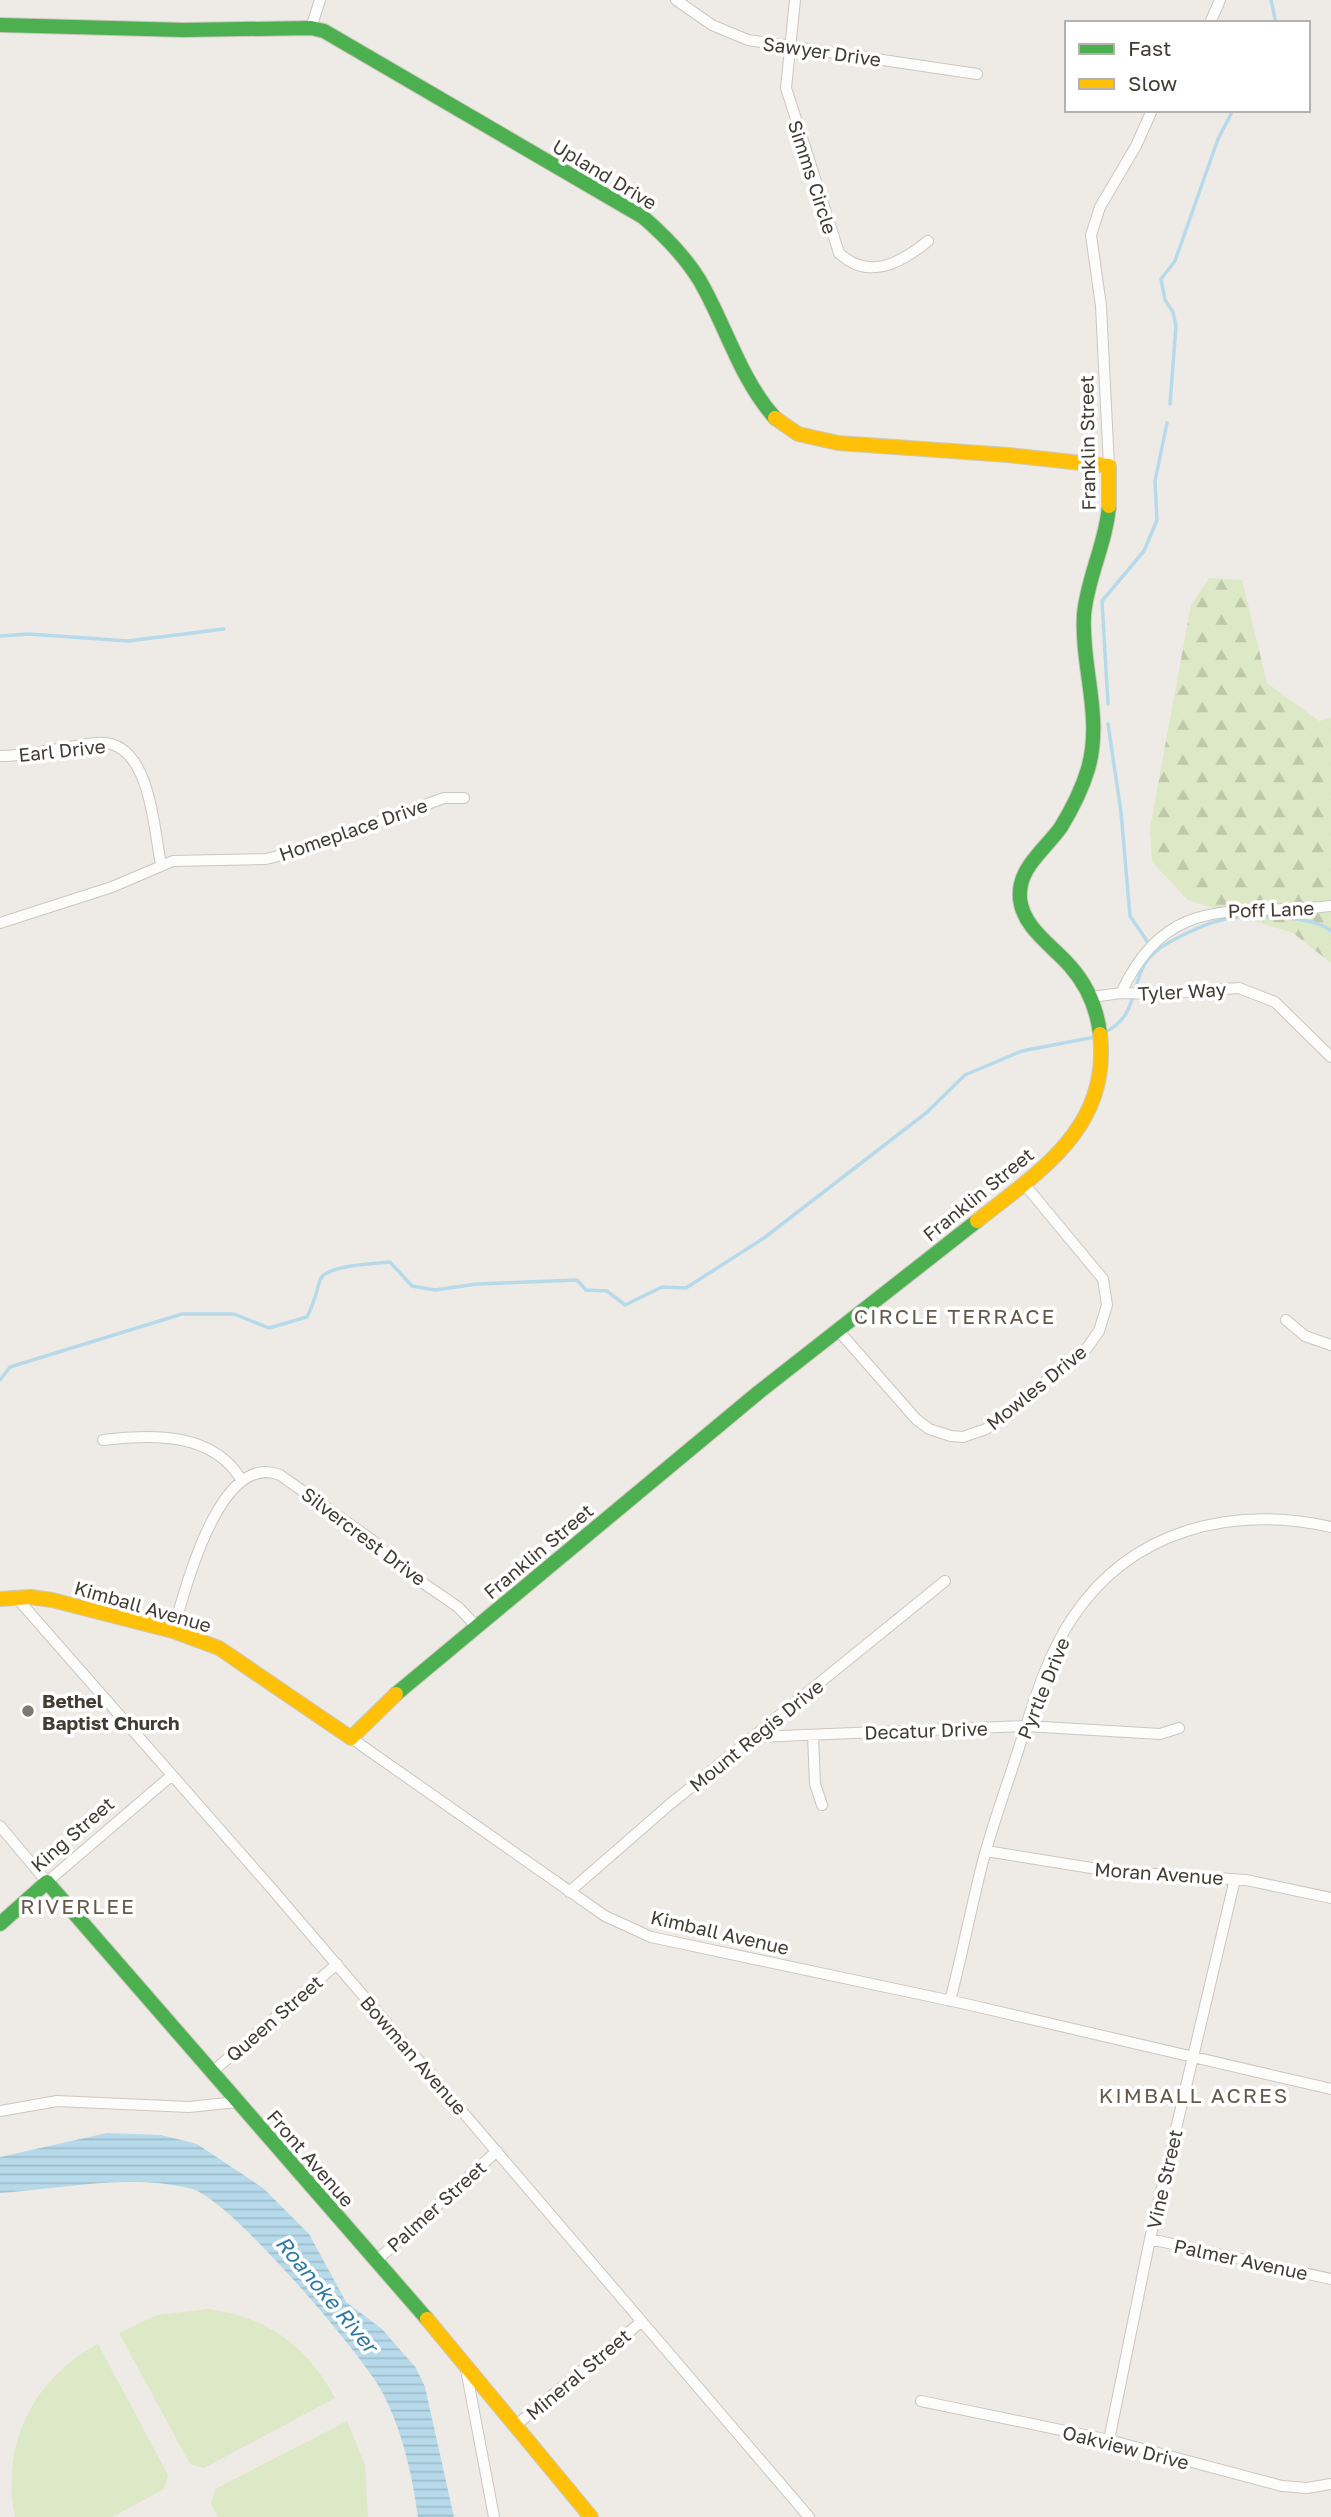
<svg xmlns="http://www.w3.org/2000/svg" width="1331" height="2517" viewBox="0 0 1331 2517" font-family="'Golos Text',sans-serif">
<defs>
<pattern id="forest-firs" width="22" height="20" patternUnits="userSpaceOnUse" patternTransform="scale(1.75)"><rect width="22" height="20" fill="#dde8c6"/><path d="M5 1l3.5 6h-7zM16 11l3.5 6h-7z" fill="#bfc8ab"/></pattern>
<pattern id="water-rules" width="6" height="5" patternUnits="userSpaceOnUse" patternTransform="scale(1.75)"><rect width="6" height="5" fill="#b7daeb"/><path d="M0 2.5h6" fill="none" stroke="#9fbcca"/></pattern>
</defs>
<rect width="100%" height="100%" fill="#eeebe6"/>
<path fill="url(#forest-firs)" d="M1209 578 1242 580 1267 683 1319 721 1331 718V963L1293 933 1188 900 1152 862 1150 828 1191 605Z"/>
<path fill="#dde8c6" d="M208 2309C266 2316 308 2347 335 2398L204 2468 190 2464 119 2333 157 2315Z
M98 2344 168 2475 164 2489 112 2517H15C0 2444 34 2378 98 2344Z
M347 2421 365 2465 368 2517H218L211 2504 215 2489Z"/>
<path fill="url(#water-rules)" d="M107 2133 161 2135 197 2144 263 2188 309 2234 346 2302 382 2329 416 2368 425 2387 454 2517H418C412 2473 402 2429 381 2390 360 2352 230 2199 192 2189 130 2173 62 2189 0 2193V2157Z"/>
<g fill="none" stroke-linecap="round" stroke-linejoin="round">
<path stroke="#b7daeb" stroke-width="3.5" d="M1271 0 1276 23
M1170 404 1176 326 1173 312 1165 300 1161 279 1175 261 1218 139 1233 110
M0 636 29 634 128 641 224 629
M1108 704 1102 601 1144 551 1157 520 1155 481 1167 423
M1108 724 1121 812 1130 916 1147 941
M1105 1032C1142 1015 1128 976 1154 953 1167 941 1204 924 1221 920 1243 914 1314 915 1331 931
M0 1380 10 1367 182 1314H234L269 1328 307 1317C314 1304 316 1293 320 1280 325 1265 374 1264 390 1262L412 1286 435 1290 477 1284 577 1280 586 1290 607 1291 625 1305 662 1287 686 1288 764 1238 926 1113 965 1075 1022 1051 1095 1037"/>
<g stroke="#cac7c2" stroke-width="12">
<path id="street" d="M676 0 712 25 748 40 977 74
M795 0 786 88 839 253C869 281 901 263 928 241
M1210 23 1220 0
M311 28 320 0
M1109 466 1101 306 1091 235 1100 207 1136 146 1152 110
M0 756C33 756 65 746 97 743 150 738 153 826 161 864
M0 923 112 887 173 861 266 859 294 852 444 798H464
M1121 993C1169 889 1239 917 1331 906
M1092 997 1121 993 1155 994 1239 988 1275 1002 1331 1057
M1286 1320 1305 1336 1331 1345
M837 1329 916 1419 929 1429 951 1436 963 1437 986 1429 1087 1348 1099 1331 1107 1305 1103 1279 1025 1185
M103 1440C153 1434 214 1432 242 1481
M15 1596 272 1889 809 2517
M173 1631C185 1591 219 1450 280 1475L372 1540 407 1572 458 1607 477 1627
M813 1735 815 1784 822 1805
M756 1737 1026 1726 1160 1734 1179 1728
M351 1738 605 1916 651 1937 966 2004 1331 2089
M0 1826 47 1882 171 1776
M986 1851 1110 1871 1246 1880 1331 1898
M569 1892 669 1805 945 1581
M950 2001C962 1955 971 1908 983 1861 992 1827 1004 1794 1015 1760 1031 1712 1044 1660 1073 1617 1132 1529 1232 1505 1331 1527
M211 2073 337 1964
M0 2111 57 2101 189 2107 237 2102
M1150 2239 1331 2279
M376 2261 497 2151
M465 2364 494 2517
M921 2401 1109 2440 1282 2486 1307 2488 1331 2484
M515 2426 641 2322
M1109 2440 1150 2239 1235 1879"/>
</g>
<g stroke="#ccc8bd" stroke-width="16">
<path id="fast" d="M0 25 184 30 311 28 324 31 643 217C665 236 685 256 700 281 726 326 740 379 775 418
M1100 1034C1097 1009 1087 985 1070 966 1053 946 1023 928 1020 899 1017 868 1045 850 1061 827 1072 809 1082 789 1088 769 1103 717 1081 667 1084 615 1087 578 1106 544 1109 506
M396 1694 759 1392 977 1221
M0 1924 47 1882 427 2319"/>
</g>
<g stroke="#ccc8bd" stroke-width="16">
<path id="slow" d="M775 418 798 434 838 443 1008 455 1109 466V506
M977 1221C1041 1170 1111 1127 1100 1034
M0 1599 30 1597 52 1600 173 1631 219 1648 351 1738 396 1694
M427 2319 591 2517"/>
</g>
<use href="#street" stroke="#fcfcfb" stroke-width="10"/>
<use href="#fast" stroke="#4caf50" stroke-width="14"/>
<use href="#slow" stroke="#ffc107" stroke-width="14"/>
</g>
<circle fill="#7f7972" stroke="#fff" stroke-width="2.5" cx="28" cy="1711" r="7"/>
<g text-anchor="middle" dominant-baseline="central" stroke-width="7" stroke-linejoin="round" paint-order="stroke">
<g font-size="19" fill="#433c34" stroke="#fff">
<text transform="translate(822 51) rotate(8)">Sawyer Drive</text>
<text transform="translate(605 174) rotate(31)">Upland Drive</text>
<text transform="translate(813 177) rotate(72)">Simms Circle</text>
<text transform="translate(1087 443) rotate(-91)">Franklin Street</text>
<text transform="translate(62 750) rotate(-6)">Earl Drive</text>
<text transform="translate(353 829) rotate(-19)">Homeplace Drive</text>
<text transform="translate(1271 909) rotate(-2)">Poff Lane</text>
<text transform="translate(1182 991) rotate(-3)">Tyler Way</text>
<text transform="translate(978 1194) rotate(-39)">Franklin Street</text>
<text transform="translate(1036 1387) rotate(-39)">Mowles Drive</text>
<text transform="translate(364 1536) rotate(37)">Silvercrest Drive</text>
<text transform="translate(538 1551) rotate(-40)">Franklin Street</text>
<text transform="translate(143 1606) rotate(16)">Kimball Avenue</text>
<text transform="translate(1043 1688) rotate(-68)">Pyrtle Drive</text>
<text transform="translate(926 1730) rotate(-2)">Decatur Drive</text>
<text transform="translate(756 1735) rotate(-39)">Mount Regis Drive</text>
<text transform="translate(72 1834) rotate(-41)">King Street</text>
<text transform="translate(1159 1873) rotate(4)">Moran Avenue</text>
<text transform="translate(720 1932) rotate(13)">Kimball Avenue</text>
<text transform="translate(274 2018) rotate(-41)">Queen Street</text>
<text transform="translate(414 2055) rotate(49)">Bowman Avenue</text>
<text transform="translate(311 2158) rotate(49)">Front Avenue</text>
<text transform="translate(1164 2179) rotate(-77)">Vine Street</text>
<text transform="translate(436 2206) rotate(-42)">Palmer Street</text>
<text transform="translate(1241 2259) rotate(12)">Palmer Avenue</text>
<text transform="translate(578 2374) rotate(-40)">Mineral Street</text>
<text transform="translate(1126 2447) rotate(14)">Oakview Drive</text>
</g>
<g font-size="19" font-weight="bold" fill="#433c34" stroke="#fff" text-anchor="start">
<text x="42" y="1700">Bethel<tspan x="42" dy="22">Baptist Church</tspan></text>
</g>
<g font-size="21" letter-spacing="2" fill="#65594b" stroke="#fff">
<text x="955" y="1316">CIRCLE TERRACE</text>
<text x="78" y="1906">RIVERLEE</text>
<text x="1194" y="2095">KIMBALL ACRES</text>
</g>
<g font-size="21" font-style="italic" fill="#2f79a3" stroke="#fff">
<text transform="translate(327 2294) rotate(50)">Roanoke River</text>
</g>
</g>
<rect x="1065" y="21" width="245" height="91" fill="#ffffff" stroke="#b4b1ae" stroke-width="2"/>
<rect x="1079" y="44" width="35" height="10" fill="#4caf50" stroke="#b4b1ae" stroke-width="2"/>
<text x="1128" y="56" font-size="21" fill="#433c34">Fast</text>
<rect x="1079" y="79" width="35" height="10" fill="#ffc107" stroke="#b4b1ae" stroke-width="2"/>
<text x="1128" y="91" font-size="21" fill="#433c34">Slow</text>
</svg>
